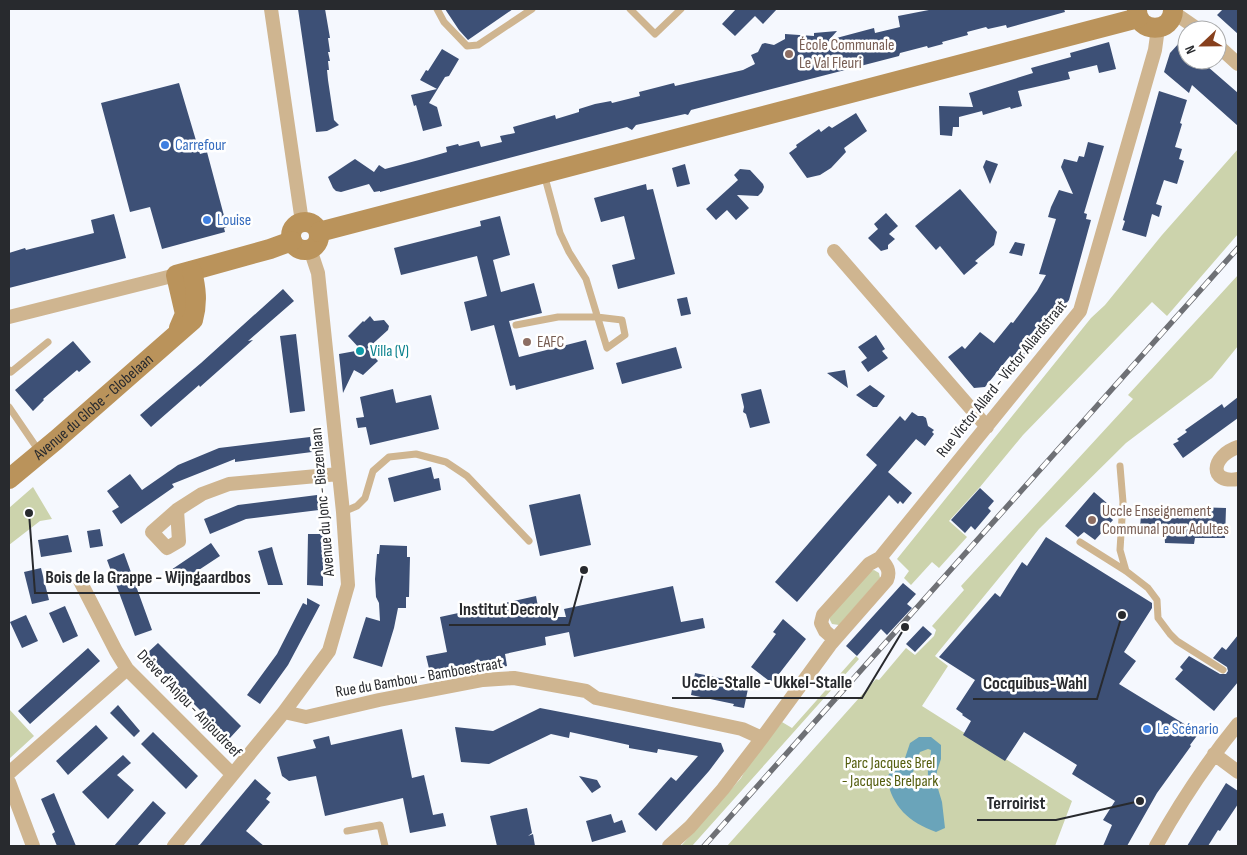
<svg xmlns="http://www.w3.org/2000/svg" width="1247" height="855" viewBox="0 0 1247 855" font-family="'Sofia Sans Condensed',sans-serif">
<rect width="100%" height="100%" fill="#f5f8fe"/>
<path fill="#ccd3ac" d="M1238 149V234L1167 316 1152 302 1023 435 980 487 949 521 967 537 939 568 932 562 911 585 904 578 909 571 897 559 1091 318 1105 305 1162 235Z
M1238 275V346L1212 378 1126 443 1039 529 935 656 948 666 922 706 1072 801 1055 846H727L876 679 879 680 906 648 915 655 934 636 936 630 932 626 964 590 961 586 1133 399 1128 395Z
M33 487 52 519 40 521 9 545V508Z
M874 570 879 573 880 578 839 625 832 624 829 618 870 571Z
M856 656 859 659 692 846H681L741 778 753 757 782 722 792 728Z
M9 709 34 736 9 759Z"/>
<path fill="#6aa4ba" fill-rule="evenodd" d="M919 737H931L941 745V759L937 771 936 782 942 802 945 828 936 832C909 822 892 807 887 778L889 774 902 767 910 743ZM928 749 931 750C931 757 929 761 928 767 927 776 932 792 915 786 910 774 915 764 920 752Z"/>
<path fill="#3d5076" d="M298 9H325L330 38H328L330 52H328L330 61H328L329 70H327L328 80 334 120 339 125 327 131 316 132Z
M445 9H513L468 40 459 30Z
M736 9H777L763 24 755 16 735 36 722 24Z
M934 9H1064L1065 12 1007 28 1006 25 988 29 986 27 967 32 968 35 942 42 943 44 928 48 927 46 900 53 899 56 718 103 691 110 688 115 685 114 636 125 632 130 627 127 380 192V191L374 192 369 184 341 192 336 191 333 188 328 177 355 159 374 172 379 165 385 169 419 160 447 152 446 147 458 144 459 146 479 141 481 147 502 142 500 136 515 133 513 127 555 115 556 119 579 112V109L595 104 611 101 612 103 640 96 639 92 674 83 675 86 743 70 755 64 751 55 758 52 762 44 765 43 774 45 785 39V34L814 36V33L837 31 829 40 874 28 875 33 900 27 898 16Z
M1223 9H1238V34L1217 15Z
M1109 42 1116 69 1099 73 1097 65 1068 72 1070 79 1018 91 1022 106 1011 109 1010 107 983 115 982 111 959 117V127H953L952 136 940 135 939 106 973 107 969 93 1033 73 1031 68 1071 57 1070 53Z
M1180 42 1187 48V60H1200L1238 93V126L1192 85 1189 93 1164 72 1170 53Z
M442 49 459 59 449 76 445 77 429 103 437 107 442 126 423 131 416 105 414 106 411 95 437 89 420 80 426 70 428 71Z
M179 83 200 154 207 152 227 227 224 228 225 232 162 249 150 207 130 212 101 103Z
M1159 91 1187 100 1180 123 1182 124 1175 147 1182 149 1179 159 1184 161 1177 184 1164 180 1156 204 1162 206 1159 217 1152 214 1146 237 1122 230 1125 221 1123 220Z
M856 113 867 131 844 148 846 152 831 168 820 175 807 178 789 153 797 147 796 145 819 129 821 132 829 126 832 128Z
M1088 142 1104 146 1084 213 1087 214 1086 219 1091 220 1069 300 1018 363 1010 356 985 387 974 388 948 357 962 346 965 349 980 332 994 343 1011 322 1013 323 1037 291 1046 275 1039 274 1056 219 1048 217 1051 207 1059 190 1073 194 1061 167 1064 159 1077 162 1079 156 1084 157Z
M986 160 998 164 990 184 983 167Z
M685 164 690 184 677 187 672 168Z
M740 169 750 170 763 184 764 187 762 192 758 196 737 195 749 208 736 220 727 210 716 220 706 209 738 180 734 175Z
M646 184 647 190 653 189 675 274 618 289 612 265 635 259 624 216 601 222 594 198Z
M960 189 997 232 994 245 975 261 978 263 964 275 940 246 936 250 915 226Z
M886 213 898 226 889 234 895 239 888 245V249L881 251 868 238 878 229 874 224Z
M114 214 126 258 9 288V253L25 248 26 250 94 233 91 220Z
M500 216 510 255 493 260 501 292 534 283 542 313 509 321 519 357 586 340 594 369 516 390 515 385 510 386 494 325 471 331 464 302 487 296 477 256 401 275 394 248 481 226 480 221Z
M1015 242 1025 244 1022 256 1009 253Z
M283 289 294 301 248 341 253 340 200 387 199 385 151 427 140 415 201 363Z
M687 297 691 314 681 316 677 299Z
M370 316 374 321 384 320 389 326 388 330 367 349 378 361 363 375 354 370 343 393 339 354 361 350 348 336 363 321 364 322Z
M296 334 305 411 290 413 280 336Z
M876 335 885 349 882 351 888 358 868 372 861 362 867 358 858 347Z
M73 341 91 362 79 372 77 370 43 399 44 400 33 411 15 390Z
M676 347 682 368 622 384 616 363Z
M845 370 848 388 827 373Z
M870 385 885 396 877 407H873L856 395Z
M393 389 396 403 431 395 439 429 370 445 366 427 358 428 356 418 364 417 360 397Z
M761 389 770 423 750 428 746 414 743 412 744 407 741 394Z
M1238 397V418L1183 458 1173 444 1179 441 1177 439 1187 432 1185 430 1222 404 1224 408Z
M912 412 918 416H923L926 418 928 426 934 430 932 432 934 434 925 446 916 439 888 472 912 493 903 504 900 501 898 504 889 495 797 602 775 582 877 465 866 455 900 416 905 421Z
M310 437 312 452 235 462V459L172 484 174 487 121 524 112 511 119 507 107 491 130 474 142 490 178 465 219 448Z
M431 467 434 479 439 478 441 490 394 502 388 478Z
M980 488 994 501 988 508 991 511 975 530 971 526 965 533 951 520Z
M1094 492 1108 504 1103 510 1113 520 1095 540 1084 532 1078 537 1065 526Z
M580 494 591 545 540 556 529 505Z
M317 495 319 510 246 519 210 534 204 519 238 505Z
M1195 507 1226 508 1225 538H1195L1194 544 1165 543 1164 529 1140 528 1141 515 1165 516V512L1195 513Z
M100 529 103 546 90 548 87 531Z
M308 534H323V586L307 585Z
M68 535 72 552 41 557 38 540Z
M1046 537 1152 603V608L1124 652 1136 661 1119 684 1199 733 1190 745 1191 746 1157 793 1127 846H1103L1112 825 1103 820 1115 801 1072 774 1077 765 1024 732 1005 761 963 735 971 721 962 715 963 714 956 709 975 680 939 657 995 593 1000 597 1022 562 1027 566Z
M211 543 220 556 176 585 168 572Z
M380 545 407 546V557H410L409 597H406V608H398L394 628 382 667 353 658 366 617 380 621 379 603 376 597 375 579 377 554H379Z
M272 547 275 558 283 585H268L258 551Z
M124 553 152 630 135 636 107 560Z
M41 568 49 600 32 604 24 572Z
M903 583 916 594 907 604 912 608 887 635 881 629 857 656 846 646Z
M673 586 681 622 703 618 705 628 574 657 569 632 545 637 546 645 505 654 507 666 432 681 426 656 447 652 440 617 536 596 540 617H566L564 609Z
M307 598 320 605 288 665 260 704 247 695 277 654 303 603 307 605Z
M65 606 78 636 63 643 49 613Z
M26 615 38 641 22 648 10 622Z
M783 619 806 639 772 683 751 667 776 634 773 632Z
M923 626 932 634 915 652 906 644Z
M1238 635V682L1214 711 1175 679 1183 670 1180 667 1189 656 1220 674H1226L1228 671 1227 667 1213 658 1222 647 1226 650Z
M158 643 241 726 229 739 145 655Z
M88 648 100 661 30 724 18 711Z
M695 673 749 684 744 708 733 706 734 704 691 695Z
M118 705 140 731 134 737 110 713Z
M540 708 721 743 724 751 709 771 656 831 638 814 671 777 676 781 698 756 658 749 657 753 629 748V745L570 732 569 738 551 734 489 764 461 762 455 727 493 731Z
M96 725 108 738 68 775 56 761Z
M402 729 412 778 424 775 433 815 443 813 446 826 410 833 403 798 325 816 316 776 289 781 282 776 277 757 316 748 313 740 329 736 331 745Z
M153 732 198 776 186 789 141 744Z
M123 755 131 763 117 775 134 790 108 819 82 792Z
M579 776 597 780 601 787 592 793Z
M255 779 271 793 266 799 270 802 246 831 264 846H199Z
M1226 783 1238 791V804L1220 831 1218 830 1208 846H1187Z
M54 793 68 827 76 846H57L52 834 55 832 41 799Z
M153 801 166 813 137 846H114Z
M527 808 532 833 528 836 533 834 535 846H497L490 816Z
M611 814 614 823 622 820 626 832 592 842 586 821Z"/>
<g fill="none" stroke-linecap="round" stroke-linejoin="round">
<path stroke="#cfb590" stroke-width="7" d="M437 9 444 22 467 46 478 45 532 9
M630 9 655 34 681 9
M516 325 558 317H597L622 320 625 335 607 348 586 279 569 252 560 233 544 174
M9 370 11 372 48 342
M9 407 39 451
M1120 466 1123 502 1120 550 1126 571
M343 512 357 506 365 498 373 471 389 457 416 454 446 462 467 476 529 541
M1080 542 1126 571 1148 588 1157 600 1158 618 1170 634 1177 641 1223 670
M347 831 380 825 385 846"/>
<path stroke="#cfb590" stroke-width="14" d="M271 9 302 222
M1173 12 1199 30
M1217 45 1238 64
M834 251 987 427
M9 317 176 275
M1238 447C1211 456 1208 484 1238 479
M177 510 179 541 167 548 152 532 177 510 202 494 229 484 339 474
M79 579 116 651 127 669 232 774
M834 639 825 631 821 623 823 615 869 564 880 558 1080 311 1155 50 1158 28
M284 712 306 717 379 700 483 680 514 678 586 691 596 698 742 729 762 738
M1214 754 1238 772
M9 773 127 669
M9 782 33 846
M174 846 284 712 329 651 348 585 343 512 318 273 310 249
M669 846 690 827 723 789 762 738 830 645 887 580C891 570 886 565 880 558
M1156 846C1180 803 1207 762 1238 724"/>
<g stroke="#ba935b" stroke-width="20">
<path d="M1137 9C1136 34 1174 34 1173 9"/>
<circle cx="305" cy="236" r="14"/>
<path d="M319 232 1138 18"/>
<path d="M179 328 185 314 176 275 270 249 292 241"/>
<path id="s1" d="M9 479 56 440 193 320C198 302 196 288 192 271"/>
</g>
<g stroke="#6e7075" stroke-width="5.5">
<path id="rail" d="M704 846 1238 248"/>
</g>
<use href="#rail" stroke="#fff" stroke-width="4" stroke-dasharray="11" stroke-linecap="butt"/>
</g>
<g fill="#8d6e63" stroke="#fff" stroke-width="2">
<circle cx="789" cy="54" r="5"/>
<circle cx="527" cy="342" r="5"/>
<circle cx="1092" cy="520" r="5"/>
</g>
<g fill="#3f7fe0" stroke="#fff" stroke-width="2">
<circle cx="165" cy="145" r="5"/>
<circle cx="207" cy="220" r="5"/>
<circle cx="1147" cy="729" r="5"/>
</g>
<circle fill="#0f9aa8" stroke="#fff" stroke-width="2" cx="360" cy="351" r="5"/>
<g text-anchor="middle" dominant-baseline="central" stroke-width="5" stroke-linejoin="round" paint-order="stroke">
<g font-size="16" fill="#785e54" stroke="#fff" text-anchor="start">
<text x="799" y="45">École Communale<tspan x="799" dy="18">Le Val Fleuri</tspan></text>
<text x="537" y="342">EAFC</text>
<text x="1102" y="511">Uccle Enseignement<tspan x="1102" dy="18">Communal pour Adultes</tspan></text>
</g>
<g font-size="16" fill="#366cbe" stroke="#fff" text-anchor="start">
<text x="175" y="145">Carrefour</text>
<text x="217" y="220">Louise</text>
<text x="1157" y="729">Le Scénario</text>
</g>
<g font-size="16" fill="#0d838f" stroke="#fff" text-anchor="start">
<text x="370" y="351">Villa (V)</text>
</g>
<g font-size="16" fill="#282a2e" stroke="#fff">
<text transform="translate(1002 379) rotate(-51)">Rue Victor Allard - Victor Allardstraat</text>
<text stroke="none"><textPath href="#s1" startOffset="111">Avenue du Globe - Globelaan</textPath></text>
<text transform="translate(323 502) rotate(-95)">Avenue du Jonc - Biezenlaan</text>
<text transform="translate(419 678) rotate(-10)">Rue du Bambou - Bamboestraat</text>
<text transform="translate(189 704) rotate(46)">Drève d'Anjou - Anjoudreef</text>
</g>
<g font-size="16" fill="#545d0d" stroke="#fff">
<text x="890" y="763">Parc Jacques Brel<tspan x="890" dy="18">- Jacques Brelpark</tspan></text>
</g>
</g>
<path fill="none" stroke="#282a2e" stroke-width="2" d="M29 513L35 593H260M584 570L569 625H449M905 627L862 698H672M1122 615L1097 699H973M1140 801L1056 820H977"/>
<g fill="#282a2e" stroke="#fff" stroke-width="2">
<circle cx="29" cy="513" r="5"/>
<circle cx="584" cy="570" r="5"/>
<circle cx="905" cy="627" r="5"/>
<circle cx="1122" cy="615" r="5"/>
<circle cx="1140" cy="801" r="5"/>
</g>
<g font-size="18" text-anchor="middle" font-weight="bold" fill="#282a2e" stroke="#fff" stroke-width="5" stroke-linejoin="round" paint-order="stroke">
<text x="148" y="583">Bois de la Grappe - Wijngaardbos</text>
<text x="509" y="615">Institut Decroly</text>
<text x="767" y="688">Uccle-Stalle - Ukkel-Stalle</text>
<text x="1035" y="689">Cocquibus-Wahl</text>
<text x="1016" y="809">Terroirist</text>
</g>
<rect width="1247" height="855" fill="none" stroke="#282a2e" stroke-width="20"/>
<g transform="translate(1202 45) rotate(248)"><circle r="24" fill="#ffffff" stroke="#a9aaab"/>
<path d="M0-4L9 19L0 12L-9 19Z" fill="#87401d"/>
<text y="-8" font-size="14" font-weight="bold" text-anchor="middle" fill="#282a2e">N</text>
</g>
</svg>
